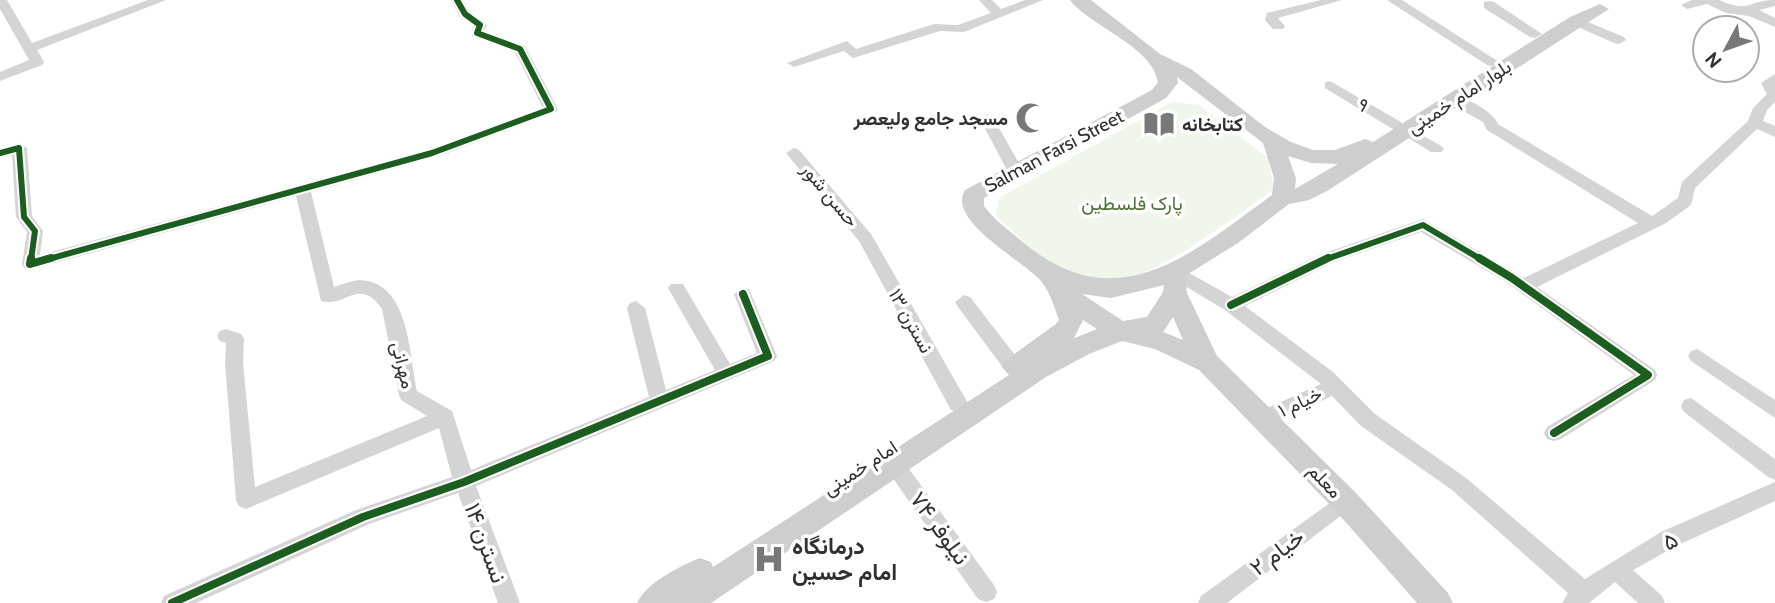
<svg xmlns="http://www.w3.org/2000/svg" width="1775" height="603" viewBox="0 0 1775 603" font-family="Cabin,Vazirmatn,sans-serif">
<rect width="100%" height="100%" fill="#fff"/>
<path fill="#f1f6ec" d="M1172 102 1199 105 1268 158 1274 189C1233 217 1124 306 1075 282 1056 273 1014 231 996 216L999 198Z"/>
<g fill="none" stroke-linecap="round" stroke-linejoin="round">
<path fill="#d4d4d4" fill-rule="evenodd" d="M0 0H7L32 43 148 0H166L37 50 44 62 42 65 0 81V72L29 60 0 9Z
M451 0H463L470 12 487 25 484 31 525 46 558 109 556 112 445 154 311 192 334 287C341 285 352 280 360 280 410 282 409 355 417 391L452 411 471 470 649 397 627 308 630 303 636 301 645 308 666 390 715 370 668 288 671 284H683L730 364 757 353 734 294 743 288 749 289 777 356 774 361 476 486 520 603H498L458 493 369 524 196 603H161L164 596 356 510 452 477 439 428 253 506 246 509 239 506 236 500 225 363 226 343 220 341 217 336 220 331 226 329 241 334 244 339 243 363 255 487 427 416 401 400 399 395 382 309C359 276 346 308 321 301L296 196 30 270 24 268 22 264 27 232 16 217 12 155 0 158V148L19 143 27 148 32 216 43 231 40 255 427 150 543 108 515 52 472 36 473 26 460 17Z
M979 0H992L1001 9 1025 0H1043L964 32 940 31 853 58 844 51 794 67 787 63 847 41 856 49 934 24 958 25 991 13Z
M1321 0H1342L1278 18 1285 26 1283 29H1273L1265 20 1267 13Z
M1387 0H1402L1499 62 1492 66 1487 65Z
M1719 0C1751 14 1747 0 1775 0V6L1759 10 1775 18V27L1749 16 1726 13 1707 4 1687 9 1681 5 1692 0Z
M1489 1 1494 2 1542 34 1535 38 1530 37 1484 8V2Z
M1576 17 1624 37 1626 40 1619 44 1614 43 1571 24 1569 21Z
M1775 74V102L1767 110 1763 121 1775 126V137L1757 129 1695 188 1691 205 1666 223 1537 287 1655 370 1657 375 1655 380 1561 439 1554 441 1547 439 1544 433 1547 427 1634 375 1506 282 1421 232 1334 262 1245 306 1333 372 1375 414 1466 478 1585 579 1661 532 1775 482V501L1676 546 1633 570 1662 596 1665 603H1638L1615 582 1589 603H1562L1568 593 1452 490 1361 426 1332 396 1272 424 1265 426 1258 424 1255 418 1258 412 1321 384 1225 310 1170 277 1167 273 1176 267 1182 269 1232 297 1322 254 1423 219 1524 278 1638 223 1487 130 1483 122 1449 103V97C1463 94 1493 111 1498 124L1652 216 1678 198 1682 182 1748 121 1753 108 1767 94 1761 83Z
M1330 81 1401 122 1403 125 1396 130 1391 128 1325 88V82Z
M987 114 994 119 1024 172 1021 176 1016 177 1008 172 980 119Z
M1407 126 1441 146 1444 149 1441 152H1431L1402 134 1400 131Z
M794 148 799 150 871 234 965 398 968 404 965 410 958 412 951 410 859 241 786 153Z
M964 295 970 297 1021 363 1023 368 1021 373H1007L958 307 955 302Z
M1697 349 1775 400V418L1691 361 1688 356 1691 351Z
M1691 398 1775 459V480L1768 477 1684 412 1681 406 1684 400Z
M894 455 901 458 994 585 997 592 994 599 986 602 978 599 887 470 884 464 887 458Z
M1345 492 1352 495 1355 501 1352 507 1227 603H1198L1201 596Z"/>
<path fill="#cecece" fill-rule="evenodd" d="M1070 0H1091L1160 54 1191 69 1265 127 1291 142 1313 150H1335L1365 139 1373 142 1570 17 1600 4 1609 9 1327 191 1309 200 1289 204 1238 243 1185 276 1187 293 1217 356 1355 492 1448 593 1453 603H1417L1335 510 1199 370 1155 349 1122 341 1089 354 1046 377 711 603H637C646 583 680 566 700 558L711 562 713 567 1009 375 1002 367 1006 360 1056 324 1059 320C1054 307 1050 291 1040 280 1024 261 946 221 965 190L1152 90 1158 82C1152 46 1091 27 1070 0ZM1177 77 1263 143 1274 178 1272 195C1192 253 1117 322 1023 242 1010 231 994 220 984 206V198L1166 98 1178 83ZM1288 156 1311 163 1338 164 1295 189 1296 178ZM1164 285 1163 292 1147 317 1123 321 1082 294 1111 298ZM1173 317 1183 340 1163 332ZM1083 320 1097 329 1072 339 1074 338Z"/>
<g stroke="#fff" stroke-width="10">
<path id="cycleway-far1" d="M0 153 19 148 24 217 35 231 31 260
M45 260 432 153 551 109 520 49 477 33 480 25 465 14 457 0
M1324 260 1423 225 1482 260"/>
</g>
<g stroke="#fff" stroke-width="12">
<path id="cycleway" d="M31 258 30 264 51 258
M1479 258 1512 278 1648 375 1554 433
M1231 305 1328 258
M172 603 363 517 464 482 768 356 743 294"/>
</g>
<use href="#cycleway-far1" stroke="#1b5e20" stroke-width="6"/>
<use href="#cycleway" stroke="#1b5e20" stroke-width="8"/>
</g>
<defs>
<g id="mosque-bare" transform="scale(2.415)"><path d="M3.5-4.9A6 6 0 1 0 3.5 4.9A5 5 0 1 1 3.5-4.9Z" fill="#787878" stroke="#fff" stroke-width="2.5" paint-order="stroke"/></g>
<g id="library-bare" transform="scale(2.415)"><path d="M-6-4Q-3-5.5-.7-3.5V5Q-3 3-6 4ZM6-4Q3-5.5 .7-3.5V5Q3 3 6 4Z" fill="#787878" stroke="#fff" stroke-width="2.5" paint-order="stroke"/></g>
<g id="hospital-bare" transform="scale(2.415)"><path d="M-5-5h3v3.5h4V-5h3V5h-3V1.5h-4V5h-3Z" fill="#787878" stroke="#fff" stroke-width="2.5" paint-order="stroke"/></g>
</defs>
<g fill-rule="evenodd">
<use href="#mosque-bare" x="1031" y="118"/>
<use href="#library-bare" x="1159" y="124"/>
<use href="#hospital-bare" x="769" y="559"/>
</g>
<g text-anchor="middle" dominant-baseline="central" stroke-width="7" stroke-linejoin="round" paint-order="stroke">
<g font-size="19" fill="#303030" stroke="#fff">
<text transform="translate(1459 97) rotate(-33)">بلوار امام خمینی</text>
<text transform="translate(1363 105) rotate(32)">۹</text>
<text transform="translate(1054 151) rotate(-28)">Salman Farsi Street</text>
<text transform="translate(830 195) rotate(50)">حسن شور</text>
<text transform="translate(911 321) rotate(61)">نسترن ۱۳</text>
<text transform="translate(403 365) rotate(76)">مهرانی</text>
<text transform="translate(1300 402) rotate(-25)">خیام ۱</text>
<text transform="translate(860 468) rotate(-33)">امام خمینی</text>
<text transform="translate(1325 481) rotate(46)">معلم</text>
</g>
<g font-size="19" font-weight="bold" fill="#303030" stroke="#fff" text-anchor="end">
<text x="1008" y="118">مسجد جامع ولیعصر</text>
<text x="1182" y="124" text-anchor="start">کتابخانه</text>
</g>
<g font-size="19" fill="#50703a" stroke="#fff">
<text x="1132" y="203">پارک فلسطین</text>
</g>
<g font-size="23" fill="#303030" stroke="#fff">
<text transform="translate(940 528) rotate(54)">نیلوفر ۷۴</text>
<text transform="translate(1670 541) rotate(-29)">۵</text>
<text transform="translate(486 543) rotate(70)">نسترن ۱۴</text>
<text transform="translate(1277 552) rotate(-37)">خیام ۲</text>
</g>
<g font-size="23" font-weight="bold" fill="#303030" stroke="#fff" text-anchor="start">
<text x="792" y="546">درمانگاه<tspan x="792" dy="26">امام حسین</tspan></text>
</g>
</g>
<g transform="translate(1726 49) rotate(229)"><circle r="33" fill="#ffffff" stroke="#acacac" stroke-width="2"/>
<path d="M0-5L12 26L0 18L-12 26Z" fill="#787878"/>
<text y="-10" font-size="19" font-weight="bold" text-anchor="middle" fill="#303030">N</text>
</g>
</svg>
